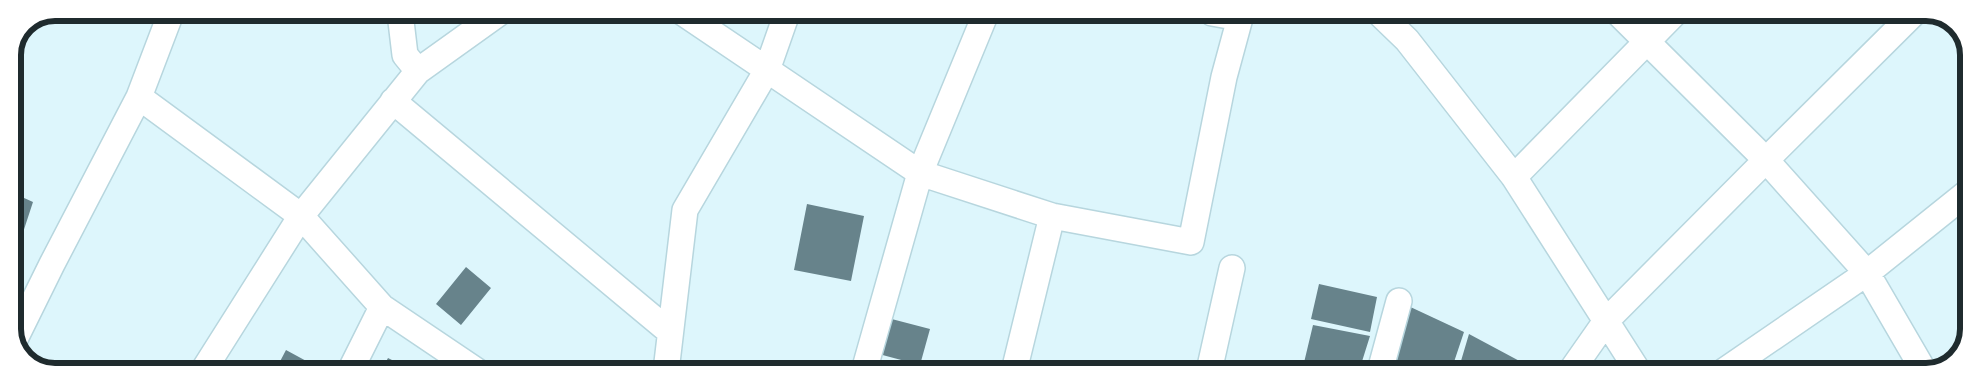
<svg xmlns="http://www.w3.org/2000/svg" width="1981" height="384" viewBox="0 0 1981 384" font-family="'Archivo Narrow',sans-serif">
<rect width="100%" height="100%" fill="#f5fbfd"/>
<path fill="#ddf6fc" d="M55 13H1934L1958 27 1968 50V337L1954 361 1926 371H47L25 359 13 334V55L25 25Z"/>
<path fill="#67838b" d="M13 193 33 202 13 263Z
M1968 203V229L1956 212Z
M807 204 864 216 851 281 794 270Z
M466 267 491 288 461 325 436 304Z
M1319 284 1377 297 1370 332 1311 319Z
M1404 304 1464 332 1451 371H1421L1391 362Z
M884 317 930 329 920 365 875 353Z
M1313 325 1370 336 1359 371H1302Z
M1469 334 1529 366 1526 371H1458Z
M286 350 321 369 319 371H275Z
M388 358 414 371H381Z"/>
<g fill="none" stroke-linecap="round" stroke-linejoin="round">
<g stroke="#b7d6de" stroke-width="28">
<path id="minor" d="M400 13 405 55 418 71
M683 13 920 173 1052 216 1191 242 1224 77 1240 18
M1212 13 1240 18 1244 13
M1379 13 1407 40 1514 177 1638 371
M1618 13 1766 160 1914 13
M139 97 301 216 382 307 477 371
M393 101 670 332
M1514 177 1675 13
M15 339 52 264 139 97 171 13
M203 371 301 216 418 71 499 13
M350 371 382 307
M666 371 685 210 767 70 787 13
M864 371 920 173 986 13
M1014 371 1052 216
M1209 371 1232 268
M1380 371 1399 301
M1571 371 1606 321 1766 160 1867 273 1924 371
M1724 371 1867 273 1968 192"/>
</g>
<use href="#minor" stroke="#fff" stroke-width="25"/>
</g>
<path d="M0 0H1981V384H0ZM55 21H1926A34 34 0 0 1 1960 55V329A34 34 0 0 1 1926 363H55A34 34 0 0 1 21 329V55A34 34 0 0 1 55 21Z" fill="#fff" fill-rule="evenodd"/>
<path fill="none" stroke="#1f2b2e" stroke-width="6" d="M55 21H1926A34 34 0 0 1 1960 55V329A34 34 0 0 1 1926 363H55A34 34 0 0 1 21 329V55A34 34 0 0 1 55 21Z"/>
</svg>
